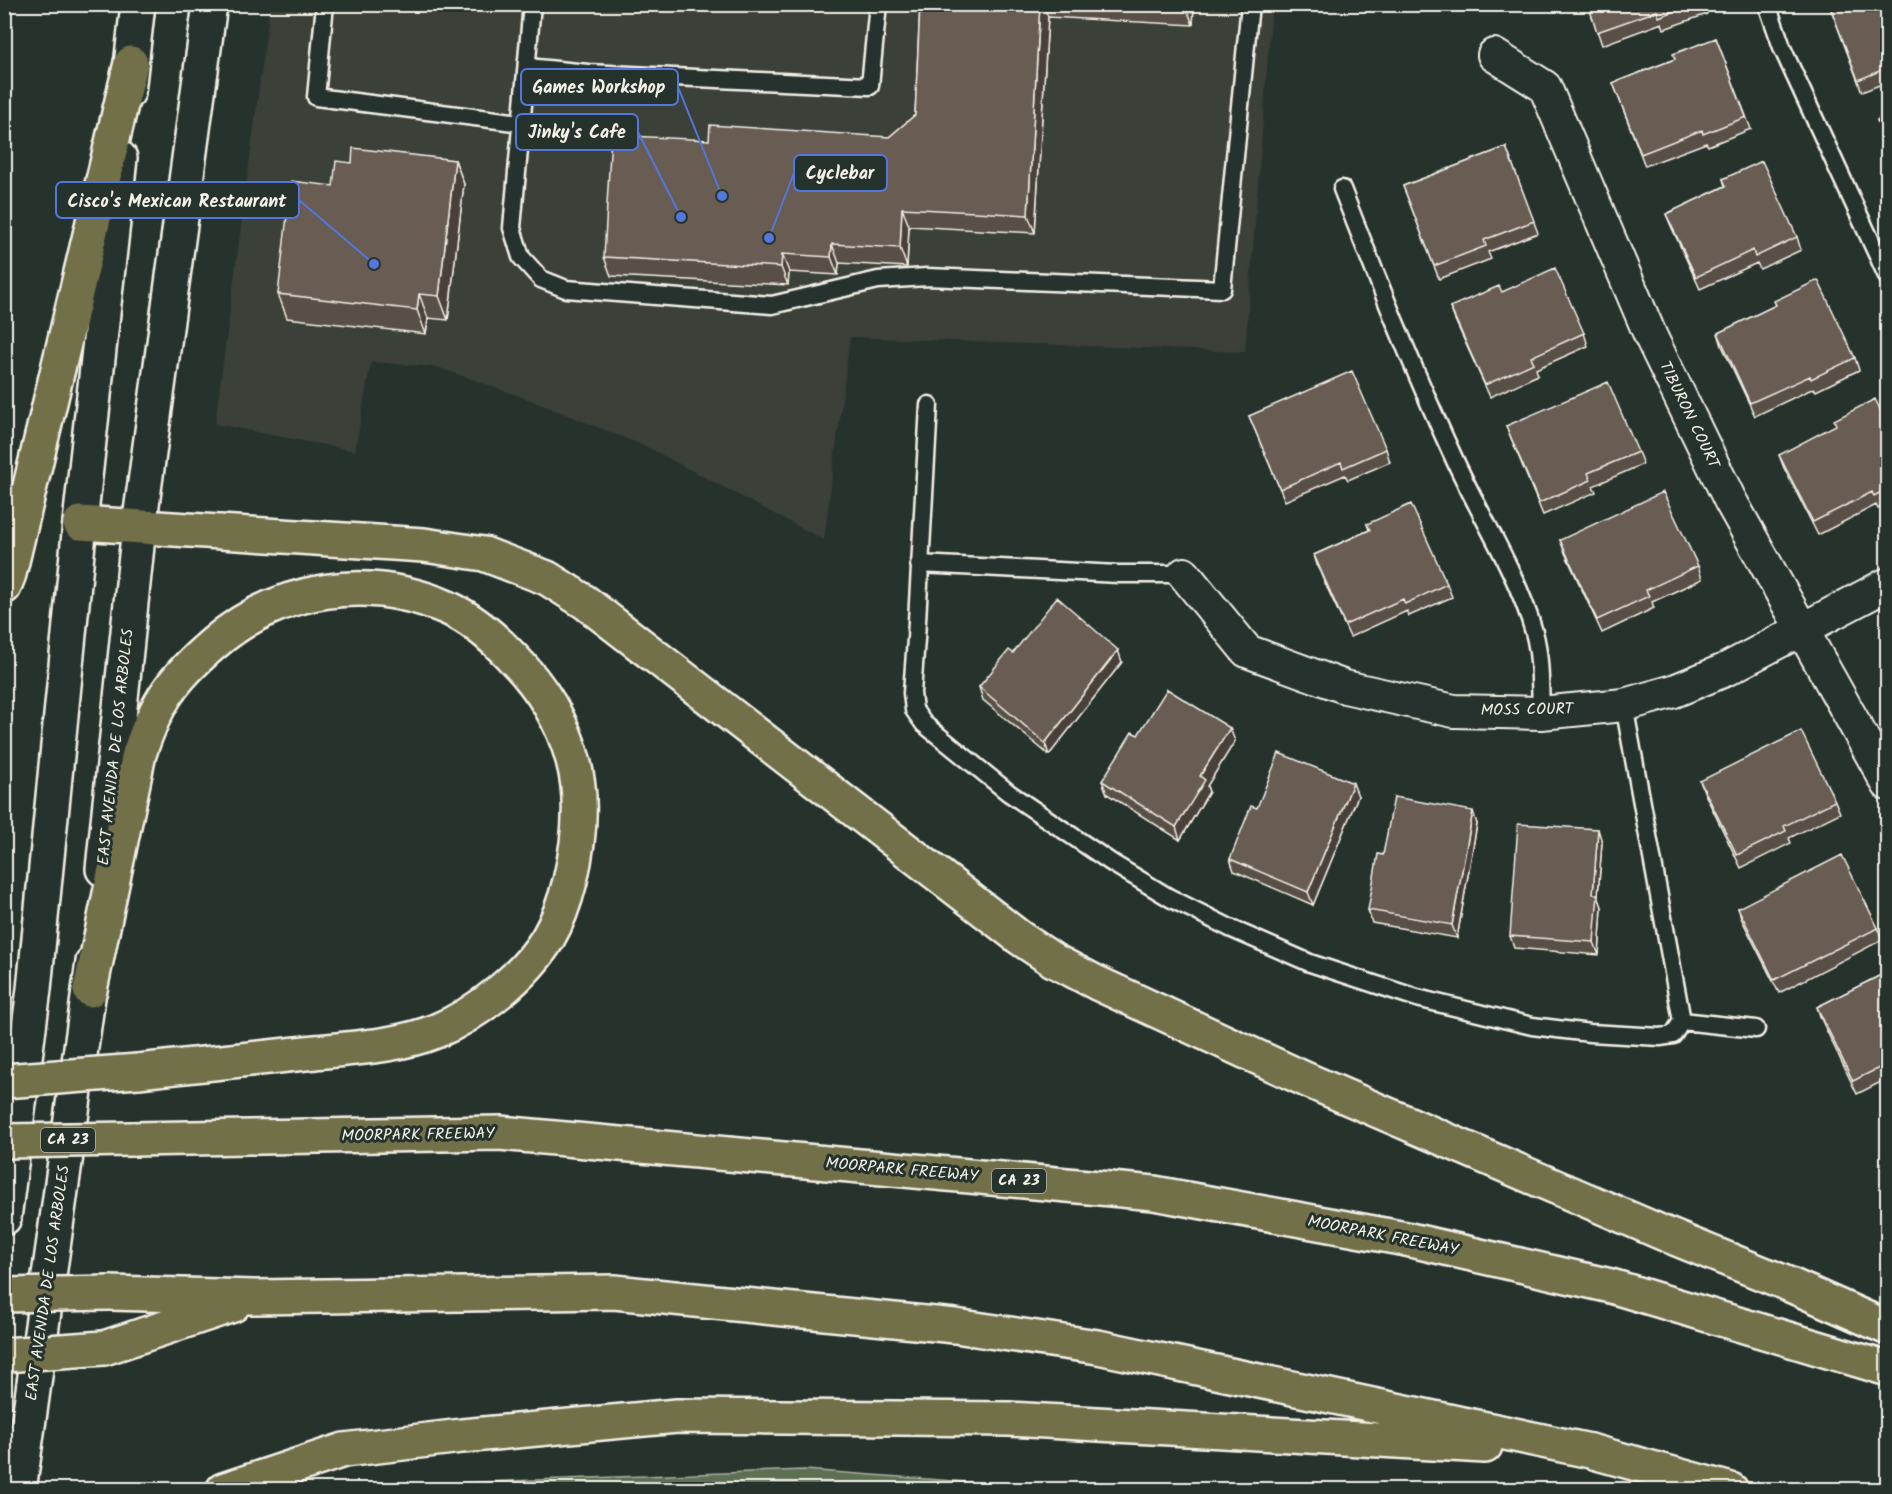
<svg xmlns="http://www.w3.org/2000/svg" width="1892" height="1494" viewBox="0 0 1892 1494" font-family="Kalam,sans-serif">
<rect width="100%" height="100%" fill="#26332d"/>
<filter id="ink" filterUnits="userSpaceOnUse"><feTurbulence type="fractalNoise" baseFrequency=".0167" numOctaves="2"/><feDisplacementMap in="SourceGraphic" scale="12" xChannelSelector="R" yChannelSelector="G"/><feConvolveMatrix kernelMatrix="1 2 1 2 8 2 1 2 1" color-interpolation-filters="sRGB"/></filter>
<g filter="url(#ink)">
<path fill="#3a3f38" d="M270 5H1272L1245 352 850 337 824 540 647 447 525 398 437 367 371 362 355 451 215 424Z"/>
<path fill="#5d7053" stroke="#a8b09e" stroke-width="1.5" d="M805 1470 1061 1489H350L376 1486Z"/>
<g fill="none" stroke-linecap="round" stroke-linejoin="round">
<g stroke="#f4f1e8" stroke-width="21">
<path id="service" d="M325 4 316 97 521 123
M532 4 512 228 521 257 541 279 566 289 772 305 878 280 927 277 1222 289 1250 4
M1767 4 1783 50 1888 278
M527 67 588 73 870 86 878 4
M1342 189C1377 278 1412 367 1452 454 1478 513 1516 569 1534 632 1541 657 1540 687 1541 713
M929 405 916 639 912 693 914 710 924 724 1009 793 1112 863 1170 898 1232 929 1310 963 1417 998 1532 1026 1590 1033 1660 1037 1673 1035 1682 1021
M919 564 1118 574H1184
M1624 705 1682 1021 1756 1029"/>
</g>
<g stroke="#f4f1e8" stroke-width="36">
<path id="minor" d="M1494 55 1545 87 1651 337 1730 500 1888 784
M1184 574 1247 651 1345 687 1454 711 1541 713 1624 705 1674 691 1725 670 1888 584"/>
</g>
<g stroke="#f4f1e8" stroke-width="38">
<path id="secondary" d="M128 92 138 4
M103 869 139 527 210 4
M4 1218 34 989 80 523 120 158
M19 1490 93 962"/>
</g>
<g stroke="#f4f1e8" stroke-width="38">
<path id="motorway" d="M80 523 424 545 484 554 547 578 585 602 1020 938 1053 960 1097 983 1307 1080 1665 1234 1788 1284 1888 1328
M4 587 9 574 131 63
M90 990 139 754C156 703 172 679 213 644 279 587 368 573 448 608 472 619 493 637 511 656 541 686 562 719 573 760 584 799 579 843 570 881 565 901 558 921 548 938 526 975 476 1015 436 1031 399 1046 355 1048 315 1052 256 1058 197 1065 138 1071
M132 1139 500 1133 1154 1193 1406 1239 1611 1286 1888 1369
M110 1293 255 1297 614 1292 955 1326 1098 1347 1590 1451 1731 1490
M104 1348 233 1305
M223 1490 344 1450 462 1436 677 1416 1009 1419 1485 1446"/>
</g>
<use href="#service" stroke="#26332d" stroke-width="16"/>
<use href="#minor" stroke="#26332d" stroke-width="32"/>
<use href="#secondary" stroke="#26332d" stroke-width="33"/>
<use href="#motorway" stroke="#726f4a" stroke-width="33"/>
<g stroke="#f4f1e8" stroke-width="38" stroke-linecap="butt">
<path id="motorway-bridge" d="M4 1081 138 1071
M4 1141 132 1139
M4 1295 110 1293
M4 1355 104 1348"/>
</g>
<use href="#motorway-bridge" stroke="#726f4a" stroke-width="33"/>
</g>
<path fill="#594f47" stroke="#f4f1e8" stroke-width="1.5" d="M920 4H1194L1193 25 1048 17 1035 233 909 226 907 267 839 263 838 275 789 272 788 285 611 276 604 257 709 140 889 137 915 115Z
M1588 4H1704L1707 14 1664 29 1662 23 1602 45Z
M1829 4H1887V82L1862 92Z
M1716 38 1751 129 1708 146 1706 143 1645 166 1613 83 1675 59Z
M1887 115V147L1877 120Z
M1506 147 1538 233 1488 252 1491 259 1439 279 1403 186Z
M455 160 464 184 448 320 428 318 426 334 287 318 278 294 333 186 352 163Z
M1723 179 1797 237 1801 250 1760 269 1757 263 1700 289 1671 226 1666 214 1725 186Z
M1502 292 1584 333 1588 346 1536 369 1538 375 1490 397 1455 320 1450 307Z
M1774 301 1855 358 1859 370 1816 391 1814 388 1755 416 1722 346 1718 333 1776 305Z
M1249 416 1386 449 1390 462 1348 480 1345 475 1285 501Z
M1887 423V504L1878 509 1876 505 1818 535 1784 468 1779 455Z
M1506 426 1638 452 1643 464 1593 486 1596 492 1543 515Z
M1367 524 1447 584 1452 597 1409 616 1407 611 1350 637 1318 568 1314 555 1369 530Z
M1560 540 1698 566 1702 579 1652 602 1654 608 1602 633 1565 553Z
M1013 653 1122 662 1049 755 983 700 979 687Z
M1138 735 1235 741 1207 786 1209 792 1180 840 1107 794 1102 781Z
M1700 781 1835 801 1840 813 1789 838 1791 843 1741 868 1705 794Z
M1358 796 1313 905 1234 871 1230 859 1257 808Z
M1477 824 1457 938 1372 923 1368 910Z
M1602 842 1598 896 1602 907 1599 955 1514 948 1510 936Z
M1738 908 1878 928 1882 940 1779 993 1742 920Z
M1887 972V1079L1857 1094 1821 1019 1817 1007Z"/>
<path fill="#49403a" stroke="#f4f1e8" stroke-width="1.5" d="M1040 4H1043L1048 17 1035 233 1028 215Z
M1186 4H1194L1193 25 1186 6Z
M455 160 464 184 448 320 439 296Z
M902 208 909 226 907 267 900 248Z
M832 244 839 263 838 275 831 257Z
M782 254 789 272 788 285 781 267Z
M419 294 428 318 426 334 417 310Z
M1118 650 1122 662 1049 755 1045 743Z
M1230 728 1235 741 1207 786 1209 792 1180 840 1176 827 1200 776Z
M1353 783 1358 796 1313 905 1308 892Z
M1473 811 1477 824 1457 938 1452 925Z
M1598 829 1602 842 1598 896 1602 907 1599 955 1594 942 1593 894Z"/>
<path fill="#685c53" stroke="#f4f1e8" stroke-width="1.5" d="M920 4H1040L1028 215 902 208 900 248 832 244 831 257 782 254 781 267 604 257 611 135 709 140 710 125 889 137 915 115Z
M1155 4H1186V6Z
M1588 4H1694L1659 17 1657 11 1597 32Z
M1829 4H1887V68L1858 80Z
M1716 38 1746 117 1703 134 1702 130 1641 154 1613 83 1675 59 1673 54Z
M1887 115V144L1877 120Z
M1506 147 1534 221 1484 240 1486 246 1434 266 1403 186Z
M353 148 455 160 439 296 419 294 417 310 278 294 291 181 333 186 336 161 352 163Z
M1762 161 1797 237 1755 257 1753 250 1696 277 1666 214 1726 186 1723 179Z
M1555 268 1584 333 1531 357 1534 363 1485 385 1450 307 1499 286 1502 292Z
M1818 280 1855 358 1811 379 1810 376 1750 403 1718 333 1776 305 1774 301Z
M1352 371 1386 449 1343 468 1341 462 1280 489 1249 416Z
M1608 382 1638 452 1588 473 1591 480 1539 503 1506 426Z
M1875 399 1887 423V489L1874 496 1872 492 1813 522 1779 455 1836 425 1834 420Z
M1663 492 1698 566 1646 590 1649 596 1597 620 1560 540Z
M1411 504 1447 584 1405 604 1403 599 1345 625 1314 555 1370 530 1367 524Z
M1057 597 1118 650 1045 743 979 687 1009 650 1013 653Z
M1167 689 1230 728 1200 776 1205 780 1176 827 1102 781 1132 732 1138 735Z
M1801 731 1835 801 1784 826 1786 831 1737 855 1700 781Z
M1279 753 1353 783 1308 892 1230 859 1251 806 1257 808Z
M1394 797 1473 811 1452 925 1368 910 1378 854 1383 855Z
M1518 824 1598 829 1593 894H1598L1594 942 1510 936Z
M1842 855 1878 928 1774 980 1738 908Z
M1887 972V1064L1853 1081 1817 1007Z"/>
</g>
<g text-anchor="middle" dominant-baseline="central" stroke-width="6" stroke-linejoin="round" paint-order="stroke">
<g fill="#26332d" stroke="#b6b8b0" stroke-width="1.5">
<rect x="41" y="1128" width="54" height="24" rx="4.5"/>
<rect x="992" y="1169" width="54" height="24" rx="4.5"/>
</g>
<g font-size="15" font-weight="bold" fill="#f4f1e8">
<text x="68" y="1140">CA 23</text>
<text x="1019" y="1181">CA 23</text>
</g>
<g font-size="16" fill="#f4f1e8" stroke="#26332d">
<text transform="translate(1689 415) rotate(64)">TIBURON COURT</text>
<text transform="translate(1527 710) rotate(-1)">MOSS COURT</text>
<text transform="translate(116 747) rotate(-84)">EAST AVENIDA DE LOS ARBOLES</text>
<text transform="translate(418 1135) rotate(-1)">MOORPARK FREEWAY</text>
<text transform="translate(902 1170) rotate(5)">MOORPARK FREEWAY</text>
<text transform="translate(1383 1236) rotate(11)">MOORPARK FREEWAY</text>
<text transform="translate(48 1283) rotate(-82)">EAST AVENIDA DE LOS ARBOLES</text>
</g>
</g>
<path fill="none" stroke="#5377dc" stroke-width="2" d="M722 196L678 87M681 217L638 132M769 238L794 173M374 264L299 200"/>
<g fill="#5377dc" stroke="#26332d" stroke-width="2">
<circle cx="722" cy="196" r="6"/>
<circle cx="681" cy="217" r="6"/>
<circle cx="769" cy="238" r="6"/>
<circle cx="374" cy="264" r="6"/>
</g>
<g fill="#26332d" stroke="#5377dc" stroke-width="2">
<rect x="521" y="69" width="157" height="36" rx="6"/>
<rect x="516" y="114" width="122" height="36" rx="6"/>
<rect x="794" y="155" width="93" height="36" rx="6"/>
<rect x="56" y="182" width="243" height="36" rx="6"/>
</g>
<g font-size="18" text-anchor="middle" font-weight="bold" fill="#f4f1e8">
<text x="599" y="93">Games Workshop</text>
<text x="577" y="138">Jinky's Cafe</text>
<text x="840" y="179">Cyclebar</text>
<text x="177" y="207">Cisco's Mexican Restaurant</text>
</g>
<rect width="1892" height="1494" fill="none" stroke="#26332d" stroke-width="24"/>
<rect x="12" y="12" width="1868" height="1470" fill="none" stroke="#f4f1e8" stroke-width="2" filter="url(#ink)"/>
</svg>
